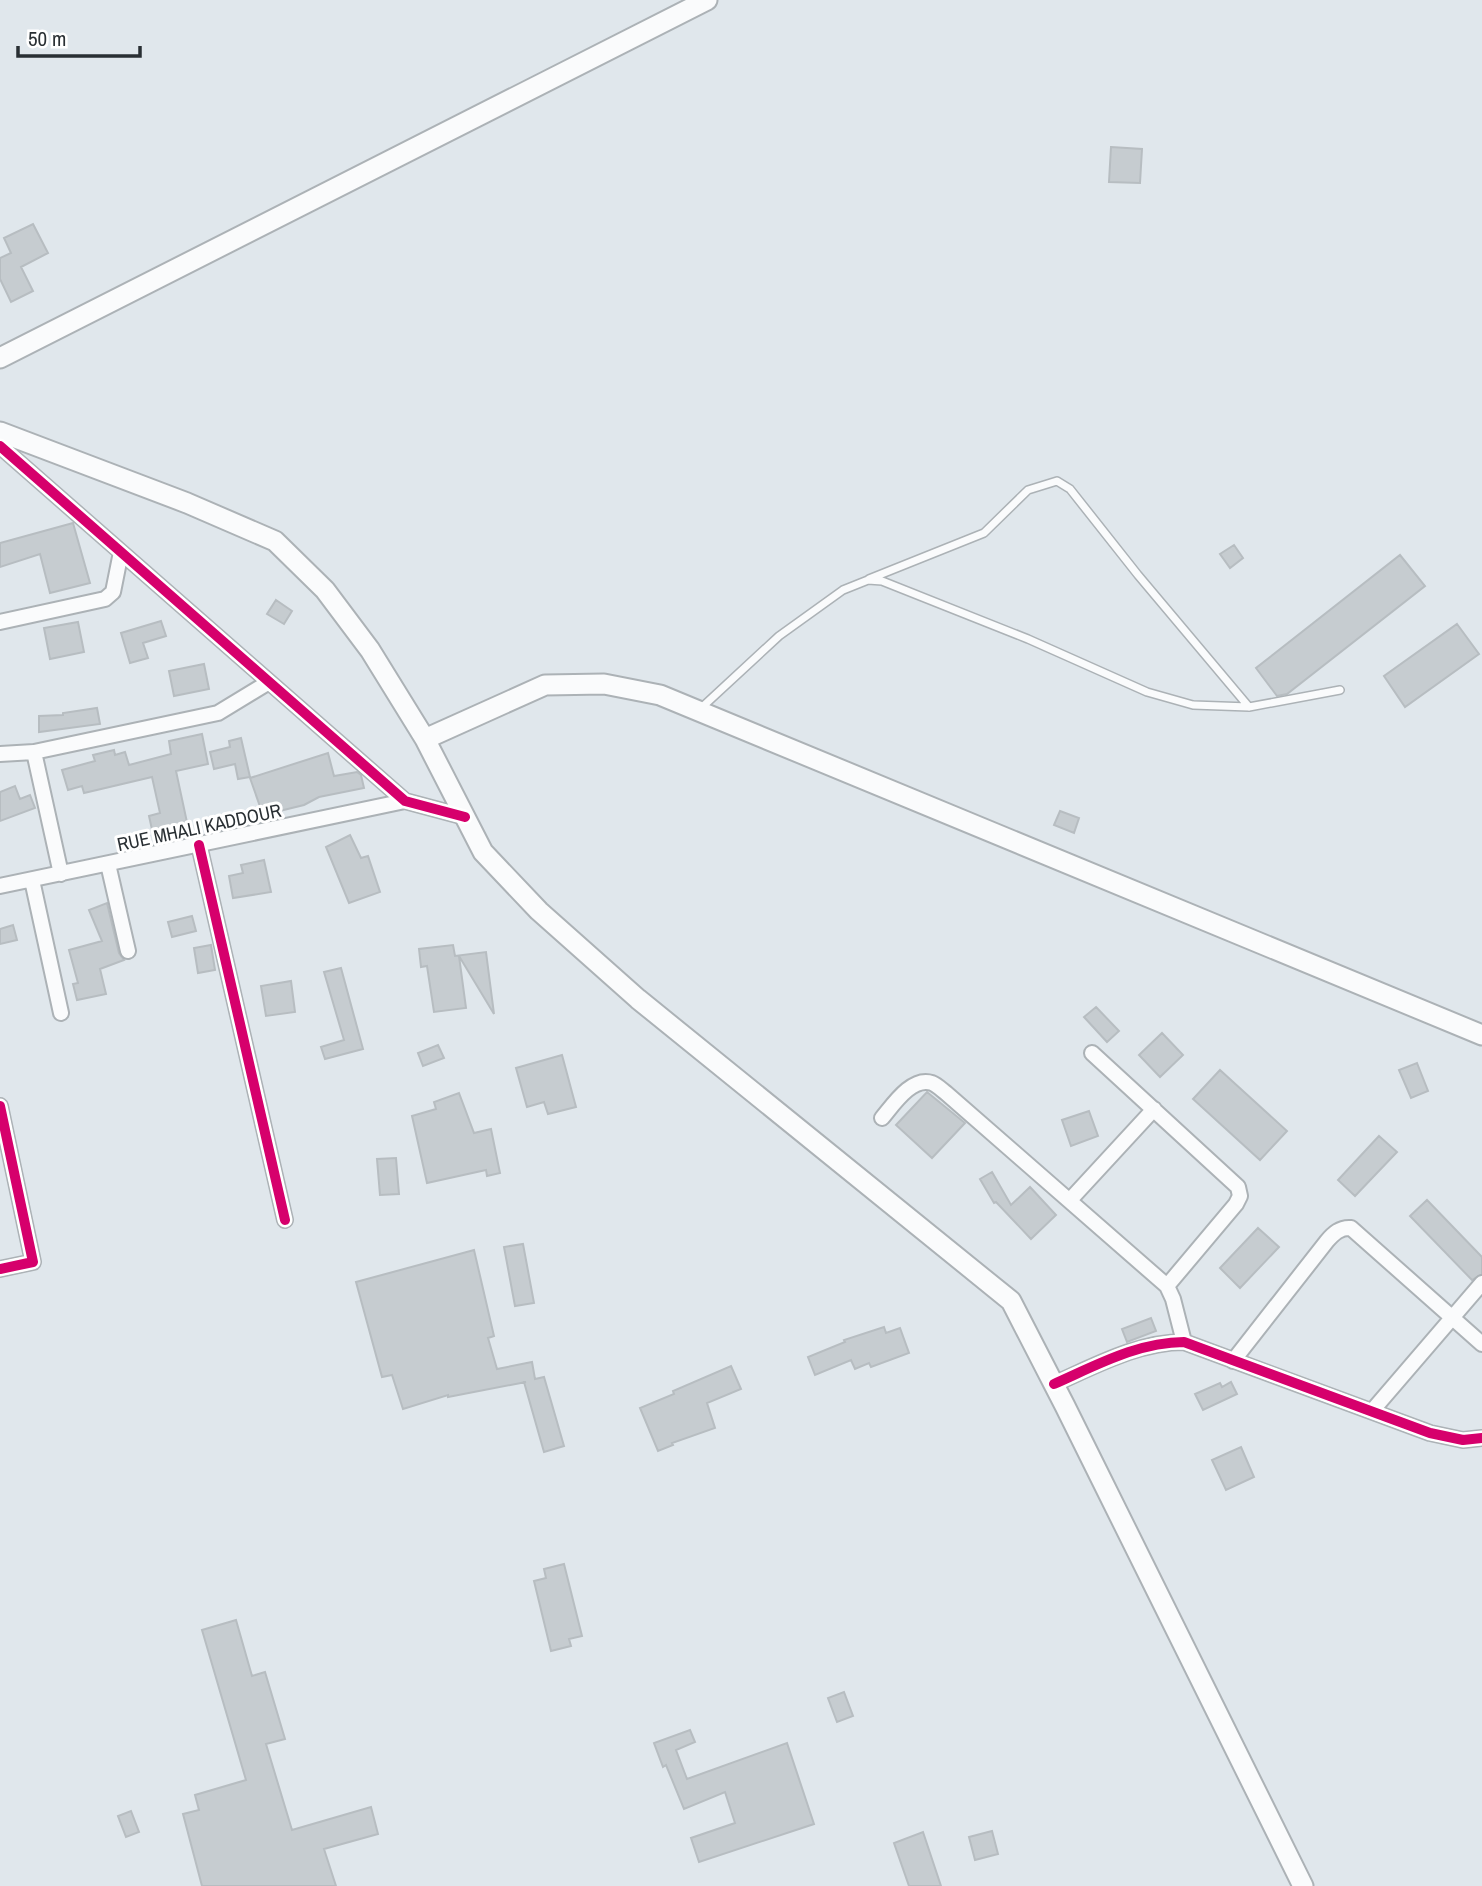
<svg xmlns="http://www.w3.org/2000/svg" width="1482" height="1886" viewBox="0 0 1482 1886" font-family="'Archivo Narrow',sans-serif">
<rect width="100%" height="100%" fill="#e0e7ec"/>
<path fill="#c6ccd0" stroke="#b7bdc1" stroke-width="2" d="M1111 147 1142 149 1140 183 1109 182Z
M33 224 48 253 21 267 33 291 11 302 0 279V258L11 253 4 238Z
M73 523 90 583 50 593 40 554 0 567V543Z
M1234 545 1243 558 1230 568 1220 554Z
M1400 555 1425 586 1287 694 1277 696 1256 668Z
M276 600 292 611 284 624 267 614Z
M161 621 166 636 143 643 148 658 130 663 121 633Z
M78 622 84 652 50 659 44 628Z
M1457 624 1479 654 1405 707 1384 676Z
M204 664 209 689 174 696 169 671Z
M97 708 100 724 39 732V716L63 715V713Z
M202 734 208 764 176 771 188 827 153 834 149 816 160 813 152 777 84 793 82 786 68 790 62 770 95 761 93 755 114 750 115 755 125 752 129 765 171 754 169 741Z
M241 738 250 777 238 779 235 764 214 769 210 752 230 747 229 741Z
M328 753 334 776 357 772 361 775 364 788 319 797 304 805 263 815 250 778Z
M15 786 20 799 30 795 35 808 0 821V792Z
M1060 811 1079 818 1074 833 1054 825Z
M350 835 361 858 368 856 380 892 349 903 326 847Z
M264 860 271 892 233 898 229 876 243 873 241 865Z
M107 903 119 953 124 960 100 969 106 994 77 1000 73 984 78 983 69 950 102 941 89 910Z
M192 916 196 931 172 937 168 922Z
M13 925 17 940 0 944V929Z
M211 945 215 970 198 973 194 948Z
M453 945 455 956 486 952 494 1014 459 956 466 1008 434 1012 427 966 421 967 419 949Z
M341 968 363 1049 325 1059 321 1047 344 1040 324 972Z
M291 981 295 1012 266 1016 261 986Z
M1096 1007 1119 1031 1107 1042 1084 1017Z
M1162 1033 1183 1055 1160 1077 1139 1055Z
M438 1045 444 1058 423 1066 418 1053Z
M562 1055 576 1107 548 1114 544 1102 527 1107 516 1068Z
M1417 1063 1428 1091 1411 1098 1399 1070Z
M1220 1070 1287 1131 1260 1160 1193 1099Z
M927 1092 965 1123 932 1158 896 1125Z
M459 1093 474 1133 491 1129 500 1173 487 1176 486 1170 427 1183 412 1116 436 1109 434 1102Z
M1089 1111 1098 1136 1071 1146 1062 1120Z
M1379 1136 1397 1152 1355 1196 1338 1180Z
M396 1158 399 1194 380 1195 377 1159Z
M992 1172 1011 1205 1030 1187 1056 1215 1031 1239 996 1202 994 1203 980 1179Z
M1427 1200 1482 1257V1274L1472 1280 1410 1216Z
M1258 1228 1279 1247 1240 1288 1220 1268Z
M523 1244 534 1303 515 1306 504 1247Z
M474 1250 494 1336 488 1338 497 1369 532 1362 535 1379 544 1377 564 1446 544 1452 524 1382H526L448 1397V1395L403 1409 392 1375 382 1377 356 1282Z
M1151 1318 1156 1331 1127 1342 1122 1329Z
M884 1327 886 1333 900 1328 909 1353 871 1367 869 1363 855 1369 851 1360 815 1375 808 1357 845 1342 844 1340Z
M731 1366 741 1389 707 1403 715 1428 672 1443 673 1445 658 1451 640 1408 674 1394 673 1391Z
M1231 1382 1237 1394 1203 1410 1195 1394 1220 1383 1222 1387Z
M1241 1447 1254 1477 1226 1490 1212 1460Z
M564 1564 582 1636 569 1639 571 1646 551 1651 534 1581 546 1578 544 1569Z
M236 1620 252 1676 265 1672 285 1739 266 1744 292 1830 371 1807 378 1834 324 1849 336 1886H202L183 1814 199 1810 195 1795 246 1780 202 1630Z
M844 1692 853 1716 837 1722 828 1698Z
M690 1730 695 1742 676 1750 687 1779 787 1743 814 1824 699 1862 691 1838 735 1823 725 1792 684 1809 666 1765 663 1767 654 1743Z
M131 1811 139 1832 126 1837 118 1816Z
M992 1831 998 1854 975 1860 969 1837Z
M923 1832 941 1886H909L894 1843Z"/>
<g fill="none" stroke-linecap="round" stroke-linejoin="round">
<g stroke="#acb2b6" stroke-width="10">
<path id="service" d="M869 579 984 533 1028 490 1057 481 1070 489 1138 575 1249 707
M699 710 779 636 843 590 868 580 882 581 1028 639 1147 692 1193 705 1249 707 1340 690"/>
</g>
<g stroke="#acb2b6" stroke-width="18">
<path id="minor" d="M0 446 405 801 465 817
M0 622 105 599 113 592 121 552
M34 752 61 874
M0 754 34 752 218 713 269 682
M199 845 285 1220
M108 864 128 951
M32 880 61 1013
M0 886 405 801
M1092 1053 1238 1187 1240 1196 1236 1204 1167 1286
M0 1106 33 1262 0 1269
M882 1118C893 1105 912 1076 932 1083 937 1085 942 1090 946 1093L1167 1286 1173 1299 1184 1342
M1070 1200 1154 1109
M1233 1361 1327 1241C1333 1234 1340 1227 1351 1228L1482 1344
M1054 1384C1095 1366 1138 1342 1184 1342L1430 1433 1463 1440 1482 1438
M1372 1411 1482 1283"/>
</g>
<g stroke="#acb2b6" stroke-width="23">
<path id="secondary" d="M0 358 707 0
M0 432 187 503 275 541 325 590 370 650 425 739 483 852 539 911 638 999 1011 1301 1065 1406 1303 1886
M425 739 545 685 604 684 660 695 1482 1035"/>
</g>
<use href="#service" stroke="#fafbfc" stroke-width="7"/>
<use href="#minor" stroke="#fafbfc" stroke-width="14"/>
<use href="#secondary" stroke="#fafbfc" stroke-width="19"/>
<g stroke="#fff" stroke-width="15">
<path id="cycleway" d="M0 446 405 801 465 817
M199 845 285 1220
M0 1106 33 1262 0 1269
M1054 1384C1095 1366 1138 1342 1184 1342L1430 1433 1463 1440 1482 1438"/>
</g>
<use href="#cycleway" stroke="#d6006c" stroke-width="10"/>
</g>
<g text-anchor="middle" dominant-baseline="central" stroke-width="6" stroke-linejoin="round" paint-order="stroke">
<g font-size="19" fill="#292f33" stroke="#fff">
<text transform="translate(199 827) rotate(-12)">RUE MHALI KADDOUR</text>
</g>
</g>
<path d="M18 46v10h122v-10" fill="none" stroke="#292f33" stroke-width="3.5"/>
<text x="28" y="46" font-size="21" fill="#292f33" stroke="#ffffff" stroke-width="5" paint-order="stroke">50 m</text>
</svg>
